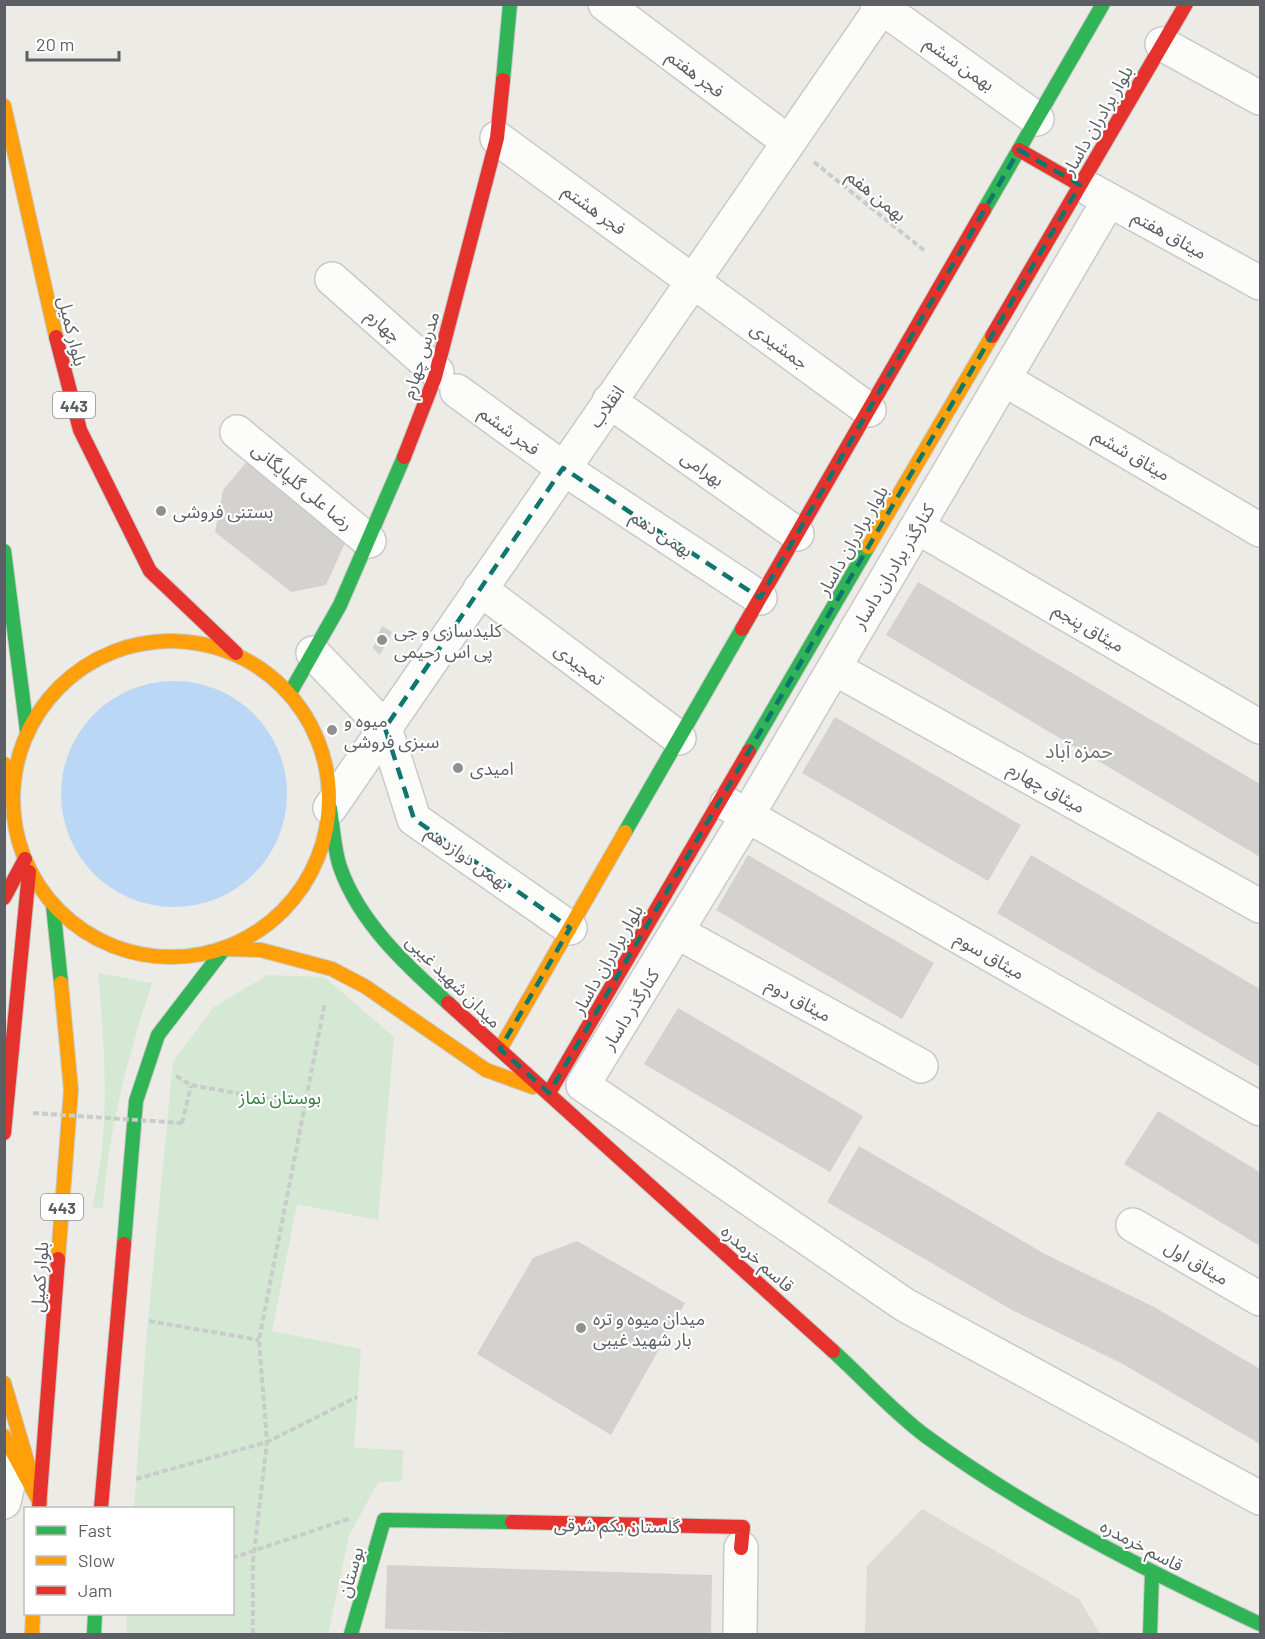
<svg xmlns="http://www.w3.org/2000/svg" width="1265" height="1639" viewBox="0 0 1265 1639" font-family="Barlow,'Noto Sans Arabic',sans-serif">
<rect width="100%" height="100%" fill="#ecebe6"/>
<path fill="#dcdbd4" d="M922 1509 1079 1599 1100 1634H865L867 1566Z"/>
<path fill="#d4e8d3" d="M98 973 152 983C128 1055 108 1132 103 1208L92 1207C111 1130 105 1051 98 973Z
M268 975 324 977 394 1037 378 1220 297 1204 272 1331 361 1349 354 1448 403 1450 402 1481 378 1482 349 1536 328 1634H127V1614H232V1508H134L146 1342 173 1062 214 1007Z"/>
<path fill="#bad8f6" d="M61 794a113 113 0 1 1 226 0a113 113 0 1 1-226 0Z"/>
<path fill="#d3d2cf" d="M250 458 348 536 326 585 291 592 215 532 223 490Z
M918 582 1260 784V857L886 635Z
M382 626 392 632 380 655 373 648Z
M835 717 1021 825 988 881 802 773Z
M748 855 934 963 902 1019 716 910Z
M1031 855 1260 989V1067L997 913Z
M678 1008 863 1116 830 1172 644 1064Z
M1158 1111 1260 1172V1246L1124 1164Z
M859 1146 1045 1254 1154 1307 1260 1369V1444L1121 1363 1012 1310 827 1202Z
M577 1241 685 1303 611 1435 477 1354 533 1258Z
M387 1565 712 1575 711 1634H562L385 1629Z"/>
<g fill="none" stroke-linecap="round" stroke-linejoin="round">
<g stroke="#c9c9c9" stroke-width="36">
<path id="street" d="M605 4 787 141
M877 4 1037 119
M1162 44 1260 98
M497 138 869 410
M1091 190 1260 283
M332 279 437 372
M1004 379 1260 530
M457 391 563 468 760 598
M609 401 797 534
M237 432 369 541
M917 527 1260 727
M480 589 679 738
M313 653 385 728 414 819 570 928
M834 668 1260 906
M727 804 1260 1109
M330 808 884 4
M677 932 921 1066
M583 1085 747 816 1109 200
M583 1085 905 1305 1260 1498
M1133 1225 1260 1299
M4 1502 15 1455
M740 1634 741 1548"/>
</g>
<g stroke="#c8c8c6" stroke-width="16">
<path id="fast" d="M503 80 510 4
M984 210 1103 4
M4 551 27 731
M290 693 340 605 404 457
M749 751 868 547
M330 808C333 827 334 849 340 867 359 922 406 965 448 1003
M625 832 742 629
M53 905 61 983
M124 1244 136 1101 158 1035 224 949
M833 1351C864 1379 893 1412 927 1437 1030 1512 1145 1570 1260 1624
M94 1634 95 1614
M351 1634 384 1520 512 1522
M1150 1634 1152 1573"/>
</g>
<g stroke="#c8c8c6" stroke-width="16">
<path id="slow" d="M4 106 56 337
M868 547 992 336
M13 799a158 158 0 1 1 316 0a158 158 0 1 1-316 0Z
M4 764 12 791
M224 949 261 950 332 969 366 987 486 1070 533 1087
M500 1049 625 832
M58 1259 71 1090 61 983
M4 1383 30 1471
M4 1436 40 1503
M32 1634 33 1614"/>
</g>
<g stroke="#c8c8c6" stroke-width="16">
<path id="jam" d="M1019 150 1080 185
M992 336 1186 4
M56 337 80 430 150 571 236 653
M404 457 435 377 497 138 503 80
M742 629 984 210
M4 898 25 859
M448 1003 833 1351
M549 1093 749 751
M4 1133 29 872
M39 1508 58 1259
M101 1508 124 1244
M512 1522 743 1527 741 1548"/>
</g>
<path stroke="#c9cccb" stroke-width="4" stroke-dasharray="6 3" stroke-linecap="butt" d="M814 162 925 251
M176 1076 191 1085 304 1105
M182 1123 191 1086
M149 1321 259 1340
M136 1479 267 1442 357 1397
M232 1558 351 1518
M253 1634V1561L267 1442 259 1340 325 1002"/>
<use href="#street" stroke="#fcfcfb" stroke-width="33"/>
<use href="#fast" stroke="#30b455" stroke-width="14"/>
<use href="#slow" stroke="#ff9f0a" stroke-width="14"/>
<use href="#jam" stroke="#e5322d" stroke-width="14"/>
<path stroke="#c9cccb" stroke-width="4" stroke-dasharray="6 3" stroke-linecap="butt" d="M33 1113 182 1123"/>
</g>
<path fill="none" stroke="#0f766e" stroke-width="4.5" stroke-dasharray="12 8" stroke-linejoin="round" d="M1019 150 1080 185 549 1093 500 1049 570 928 414 819 385 728 563 468 760 598Z"/>
<g fill="#8e9092" stroke="#fff" stroke-width="2">
<circle cx="161" cy="511" r="6"/>
<circle cx="382" cy="640" r="6"/>
<circle cx="332" cy="730" r="6"/>
<circle cx="458" cy="768" r="6"/>
<circle cx="581" cy="1328" r="6"/>
</g>
<g text-anchor="middle" dominant-baseline="central" stroke-width="4.5" stroke-linejoin="round" paint-order="stroke">
<g fill="#fff" stroke="#8d8f92" stroke-width="1.5">
<rect x="53" y="392" width="42" height="26" rx="4.5"/>
<rect x="41" y="1194" width="42" height="26" rx="4.5"/>
</g>
<g font-size="16" font-weight="bold" fill="#5c5f64">
<text x="74" y="405">443</text>
<text x="62" y="1207">443</text>
</g>
<g font-size="18" fill="#5c5f64" stroke="#fff">
<text transform="translate(960 63) rotate(35)">بهمن ششم</text>
<text transform="translate(696 73) rotate(37)">فجر هفتم</text>
<text transform="translate(1097 120) rotate(-60)">بلوار برادران داسار</text>
<text transform="translate(877 195) rotate(39)">بهمن هفم</text>
<text transform="translate(595 209) rotate(36)">فجر هشتم</text>
<text transform="translate(1170 234) rotate(29)">میثاق هفتم</text>
<text transform="translate(384 325) rotate(42)">چهارم</text>
<text transform="translate(73 331) rotate(76)">بلوار کمیل</text>
<text transform="translate(780 345) rotate(36)">جمشیدی</text>
<text transform="translate(420 355) rotate(-73)">مدرس چهارم</text>
<text transform="translate(606 406) rotate(-55)">انقلاب</text>
<text transform="translate(510 430) rotate(36)">فجر ششم</text>
<text transform="translate(1132 454) rotate(30)">میثاق ششم</text>
<text transform="translate(703 468) rotate(35)">بهرامی</text>
<text transform="translate(303 486) rotate(40)">رضا علی گلپایگانی</text>
<text transform="translate(662 533) rotate(33)">بهمن دهم</text>
<text transform="translate(852 540) rotate(-60)">بلوار برادران داسار</text>
<text transform="translate(893 566) rotate(-59)">کنارگذر برادران داسار</text>
<text transform="translate(1089 627) rotate(30)">میثاق پنجم</text>
<text transform="translate(580 664) rotate(37)">تمجیدی</text>
<text transform="translate(1047 787) rotate(29)">میثاق چهارم</text>
<text transform="translate(468 857) rotate(35)">بهمن دوازدهم</text>
<text transform="translate(990 955) rotate(30)">میثاق سوم</text>
<text transform="translate(607 959) rotate(-60)">بلوار برادران داسار</text>
<text transform="translate(454 981) rotate(44)">میدان شهید غیبی</text>
<text transform="translate(799 999) rotate(29)">میثاق دوم</text>
<text transform="translate(630 1009) rotate(-58)">کنارگذر داسار</text>
<text transform="translate(758 1258) rotate(42)">قاسم خرمدره</text>
<text transform="translate(1197 1262) rotate(30)">میثاق اول</text>
<text transform="translate(39 1277) rotate(-86)">بلوار کمیل</text>
<text transform="translate(617 1525) rotate(1)">گلستان یکم شرقی</text>
<text transform="translate(1142 1545) rotate(28)">قاسم خرمدره</text>
<text transform="translate(350 1572) rotate(-74)">بوستان</text>
</g>
<g font-size="18" fill="#5c5f64" stroke="#fff" text-anchor="start">
<text x="173" y="511">بستنی فروشی</text>
<text x="394" y="630">کلیدسازی و جی<tspan x="394" dy="21">پی اس رحیمی</tspan></text>
<text x="344" y="720">میوه و<tspan x="344" dy="21">سبزی فروشی</tspan></text>
<text x="470" y="768">امیدی</text>
<text x="593" y="1318">میدان میوه و تره<tspan x="593" dy="21">بار شهید غیبی</tspan></text>
</g>
<g font-size="18" fill="#368140" stroke="#fff">
<text x="280" y="1097">بوستان نماز</text>
</g>
<g font-size="20" fill="#6d7176" stroke="#fff">
<text x="1079" y="750">حمزه آباد</text>
</g>
</g>
<rect width="1265" height="1639" fill="none" stroke="#5c5f64" stroke-width="12"/>
<rect x="24" y="1507" width="210" height="108" fill="#ffffff" stroke="#bebfc1" stroke-width="1.5"/>
<rect x="36" y="1526" width="30" height="9" fill="#30b455" stroke="#bebfc1" stroke-width="1.5"/>
<text x="78" y="1537" font-size="18" fill="#5c5f64">Fast</text>
<rect x="36" y="1556" width="30" height="9" fill="#ff9f0a" stroke="#bebfc1" stroke-width="1.5"/>
<text x="78" y="1567" font-size="18" fill="#5c5f64">Slow</text>
<rect x="36" y="1586" width="30" height="9" fill="#e5322d" stroke="#bebfc1" stroke-width="1.5"/>
<text x="78" y="1597" font-size="18" fill="#5c5f64">Jam</text>
<path d="M27 51v9h92v-9" fill="none" stroke="#5c5f64" stroke-width="3"/>
<text x="36" y="51" font-size="18" fill="#5c5f64" stroke="#ffffff" stroke-width="4.5" paint-order="stroke">20 m</text>
</svg>
